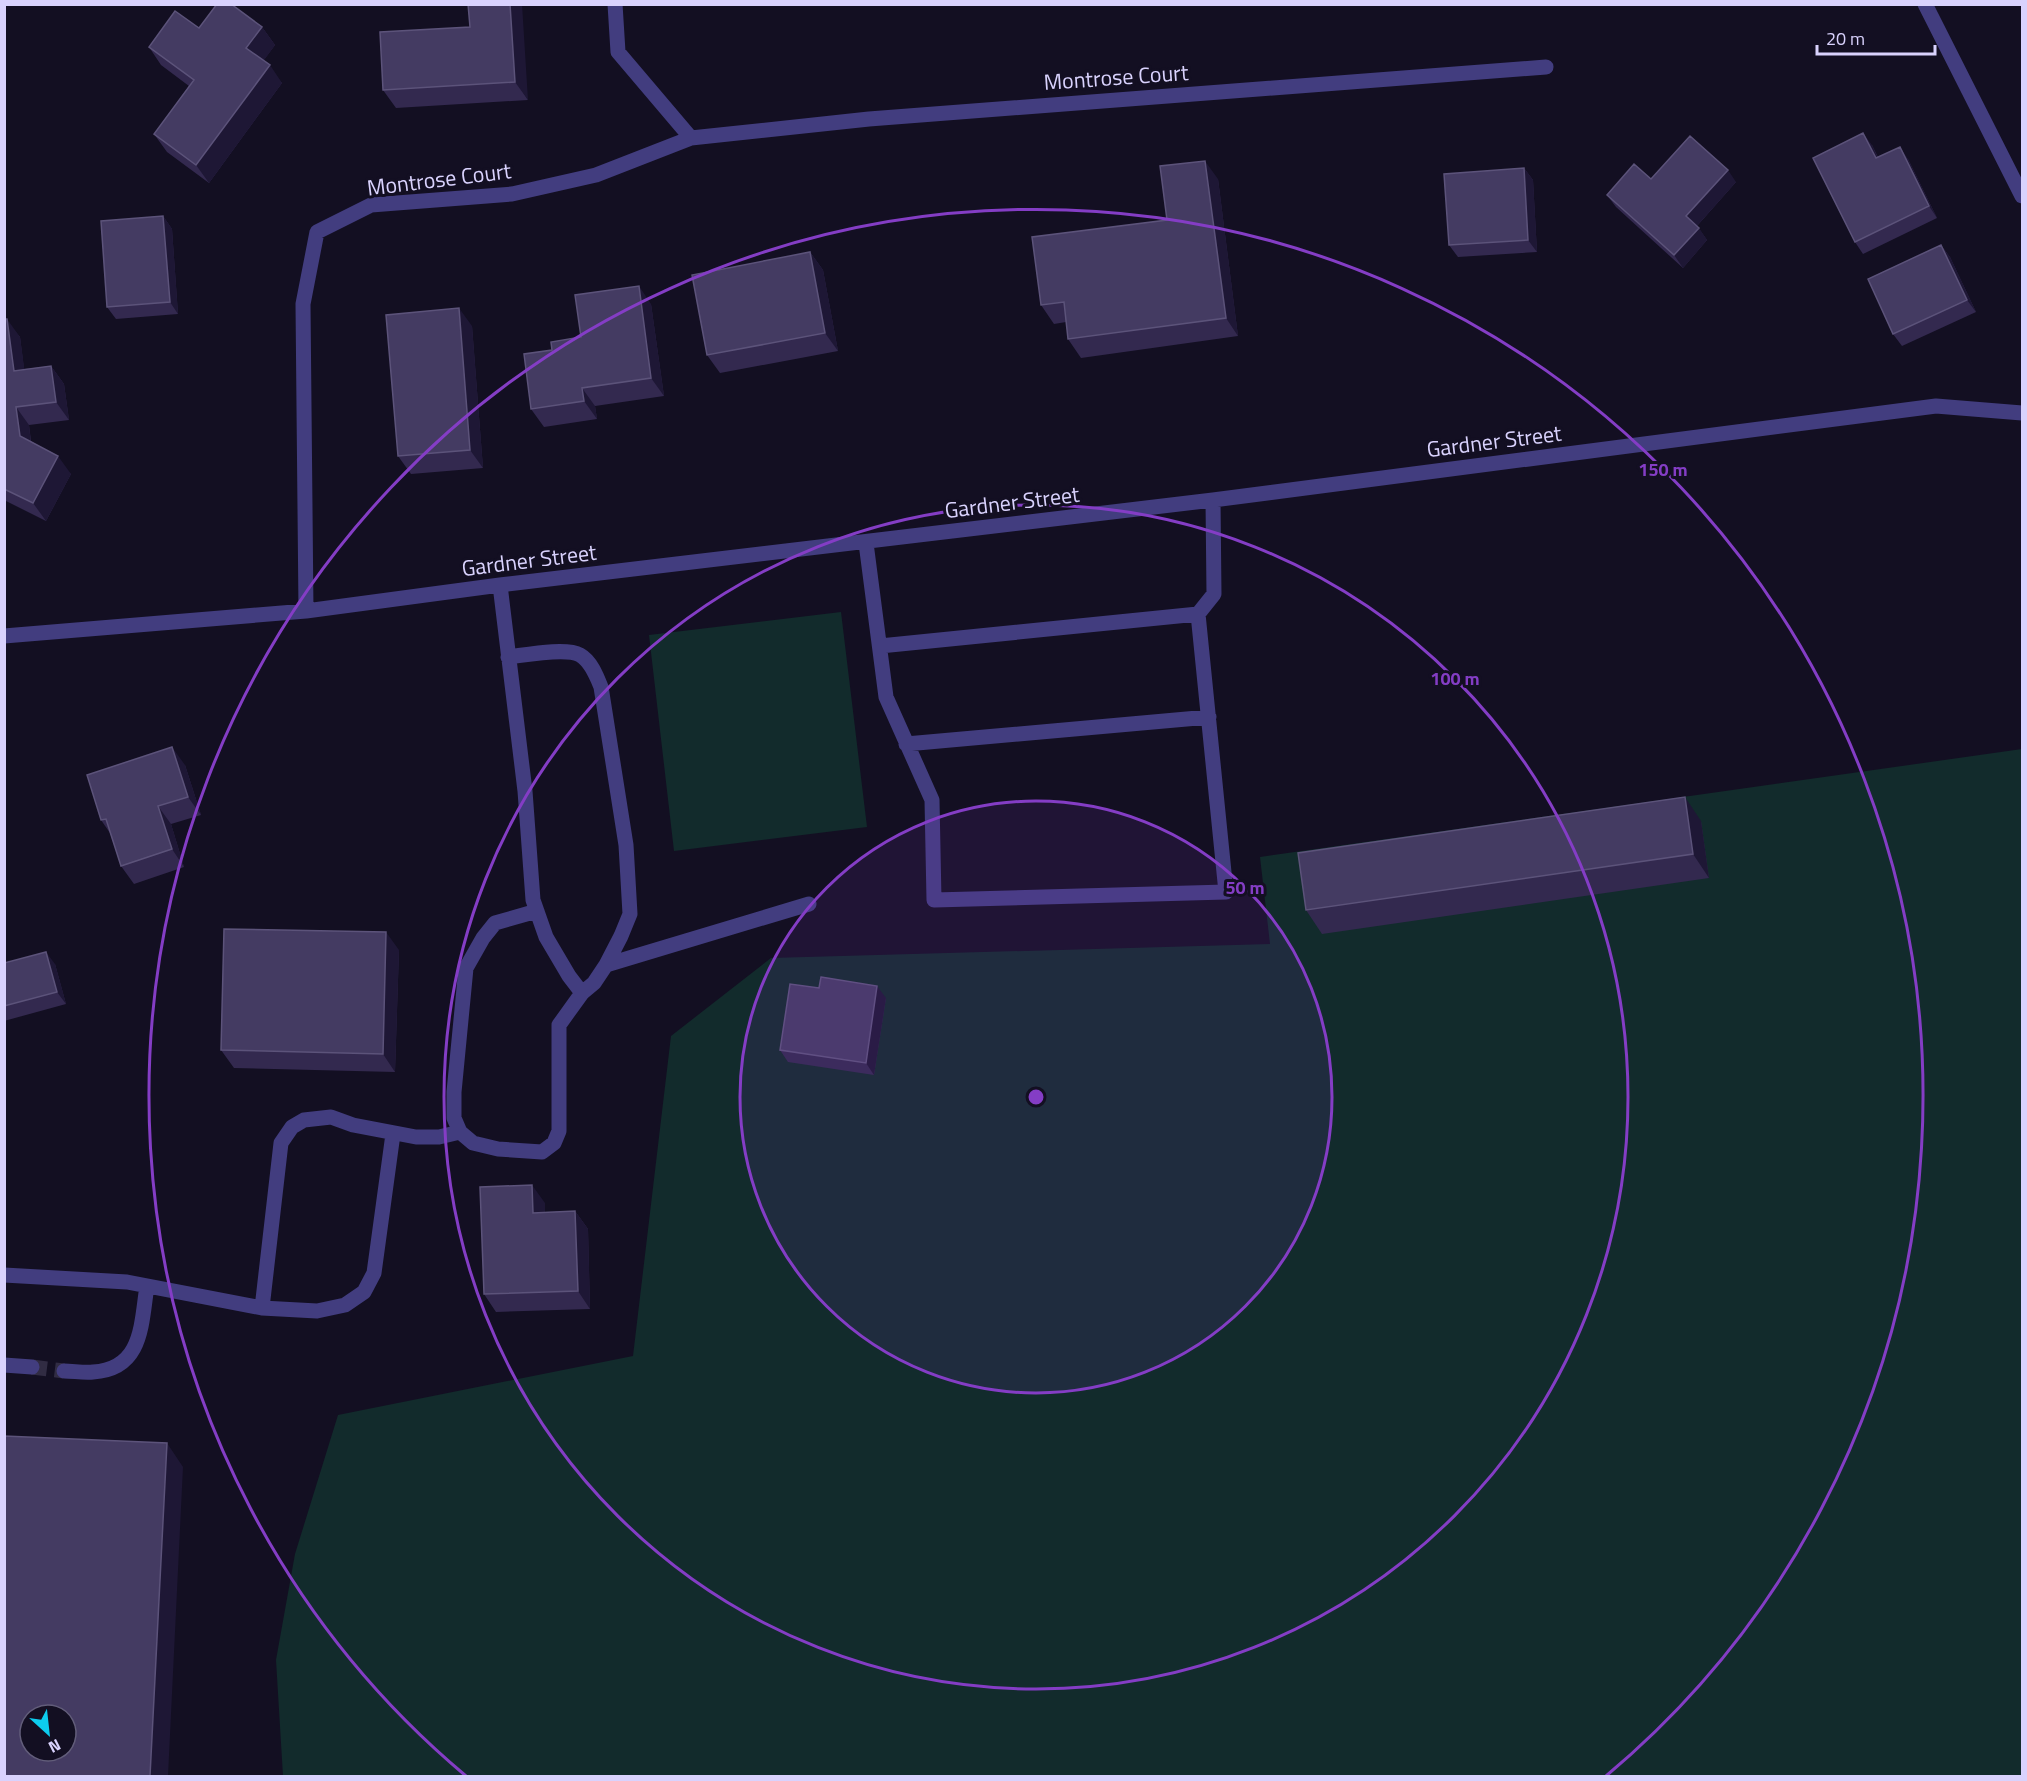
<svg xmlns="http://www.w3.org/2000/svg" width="2027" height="1781" viewBox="0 0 2027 1781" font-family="'Titillium Web',sans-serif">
<rect width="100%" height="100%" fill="#130f22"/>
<path fill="#122b2c" d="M841 612 867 827 674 851 649 635Z
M2022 749V1776H283L276 1660 295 1554 338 1415 633 1356 671 1036 771 958 1270 944 1260 857Z"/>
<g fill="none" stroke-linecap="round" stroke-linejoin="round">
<path stroke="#312c43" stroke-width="15" stroke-dasharray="15 8" stroke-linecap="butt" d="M32 1367 64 1371"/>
<path stroke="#423d7f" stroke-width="15" d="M615 4 618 52 691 138
M1925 4 2022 196
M866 543 886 697 932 800 934 900 1226 892 1198 614 1214 594 1213 500
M500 585 525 791 533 900 546 937 569 976 582 993
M306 611 303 304 317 232 371 205 512 194 596 175 691 138 869 119 1546 67
M4 636 306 611 500 585 1213 500 1936 406 2022 413
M880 646 1198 614
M508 657C525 655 566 647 580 655 591 661 597 677 601 687L626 845 630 914 621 936 606 965 594 983 582 993 559 1025V1131L554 1143 542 1152 498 1149 473 1143 460 1132 454 1118V1092L466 968 483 938 495 923 537 911
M906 744 1209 717
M606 965 809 904
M4 1275 127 1282 262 1308 317 1311 345 1305 364 1292 374 1273 393 1134
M262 1308 281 1143 292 1127 304 1120 331 1117 353 1125 416 1137H439L460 1132
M4 1365 32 1367
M64 1371C73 1371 84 1373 93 1372 143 1369 141 1324 147 1286"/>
</g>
<path fill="#33294f" d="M468 4 528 100 396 108 383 90 470 27Z
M262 27 275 45 263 61 282 83 209 183 167 152 154 134 189 86 161 65 149 47 199 28Z
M1872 145 1878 157 1908 159 1937 218 1863 254 1855 242Z
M1524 168 1533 180 1537 252 1458 257 1449 245Z
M1218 179 1238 336 1081 358 1068 339 1066 322 1054 324 1041 305 1167 220Z
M1736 182 1697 226 1707 240 1683 268 1616 207 1607 195Z
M163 216 172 229 178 314 116 319 107 307Z
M1941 245 1950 257 1976 312 1902 346 1893 334Z
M810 252 823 270 838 351 720 373 707 355Z
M651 304 664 396 595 406 597 419 544 427 531 409 552 350 581 337Z
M4 319 20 337 24 369 51 366 64 384 69 420 29 425 31 441 71 474 46 521 4 500Z
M472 326 483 468 411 474 398 456Z
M185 765 201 815 171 824 184 867 134 884 121 866 110 833 101 820Z
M1701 821 1709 878 1322 934 1306 910Z
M399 950 395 1072 234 1068 221 1050Z
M4 963 55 964 66 1004 4 1021Z
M886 998 874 1075 788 1062 780 1050Z
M545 1203V1212L575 1211 588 1229 590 1309 496 1312 484 1294Z"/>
<path fill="#1e1735" d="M510 4H522L528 100 515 82Z
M262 27 275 45 259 67 246 48Z
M270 65 282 83 209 183 196 165Z
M1863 133 1872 145 1884 171 1876 158Z
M1900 147 1908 159 1937 218 1929 206Z
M1205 161 1218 179 1238 336 1226 318Z
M1524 168 1533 180 1537 252 1528 240Z
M1728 170 1736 182 1695 228 1686 216Z
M163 216 172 229 178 314 170 302Z
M1699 228 1707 240 1683 268 1674 255Z
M1941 245 1950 257 1976 312 1967 300Z
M810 252 823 270 838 351 825 333Z
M639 286 651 304 664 396 651 378Z
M459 308 472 326 483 468 470 450Z
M7 319 20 337 27 389 14 371Z
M51 366 64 384 69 420 56 402Z
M582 388 595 406 597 419 584 401Z
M16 407 29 425 32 454 20 436Z
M58 456 71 474 46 521 33 503Z
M172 747 185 765 201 815 188 797Z
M1685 797 1701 821 1709 878 1693 854Z
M158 806 171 824 184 867 172 849Z
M386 932 399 950 395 1072 383 1054Z
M46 952 55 964 66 1004 57 992Z
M877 986 886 998 874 1075 866 1063Z
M532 1185 545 1203V1231L533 1213Z
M575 1211 588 1229 590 1309 578 1291Z
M167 1443 183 1467 168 1776H150Z"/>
<path fill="#443b62" stroke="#5c537a" stroke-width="1.5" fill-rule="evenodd" d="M217 4H231L262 27 246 48 270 65 196 165 154 134 194 80 149 47 175 11 199 28Z
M468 4H510L515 82 383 90 380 32 470 27Z
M1863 133 1876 158 1900 147 1929 206 1855 242 1813 158Z
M1690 136 1728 170 1686 216 1699 228 1674 255 1607 195 1634 164 1651 179Z
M1205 161 1226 318 1068 339 1064 302 1041 305 1032 237 1167 220 1160 166Z
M1524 168 1528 240 1449 245 1444 174Z
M163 216 170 302 107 307 101 221Z
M1941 245 1967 300 1893 334 1868 279Z
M810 252 825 333 707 355 692 275Z
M639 286 651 378 582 388 584 401 531 409 524 354 552 350 551 342 581 337 575 295Z
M459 308 470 450 398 456 386 315Z
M4 319H7L14 371 51 366 56 402 16 407 20 436 58 456 33 503 4 489Z
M172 747 188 797 158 806 172 849 121 866 106 819 101 820 87 775Z
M1685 797 1693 854 1306 910 1298 853Z
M224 929 386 932 383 1054 221 1050Z
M46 952 57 992 4 1006V963Z
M821 977 877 986 866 1063 780 1050 790 984 819 988Z
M532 1185 533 1213 575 1211 578 1291 484 1294 480 1187Z
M4 1436 167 1443 150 1776H4ZM30 1715H66V1751H30Z"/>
<circle cx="1036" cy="1097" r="296" fill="#843dc5" fill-opacity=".12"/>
<g fill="none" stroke="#843dc5" stroke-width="3">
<circle cx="1036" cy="1097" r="296"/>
<circle cx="1036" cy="1097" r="592"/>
<path d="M466 1776A887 887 0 1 1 1606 1776"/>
</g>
<g text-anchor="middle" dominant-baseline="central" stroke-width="6" stroke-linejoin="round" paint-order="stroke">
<g font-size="22" fill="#d9d2fd" stroke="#130f22">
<text transform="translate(1116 77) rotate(-4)">Montrose Court</text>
<text transform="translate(439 179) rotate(-7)">Montrose Court</text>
<text transform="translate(1494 441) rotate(-7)">Gardner Street</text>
<text transform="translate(1012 502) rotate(-7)">Gardner Street</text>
<text transform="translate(529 560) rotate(-7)">Gardner Street</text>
</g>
</g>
<circle cx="1036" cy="1097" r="9" fill="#843dc5" stroke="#130f22" stroke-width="3"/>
<g font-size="18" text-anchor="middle" font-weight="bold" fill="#843dc5" stroke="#130f22" stroke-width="6" stroke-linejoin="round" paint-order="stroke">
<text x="1663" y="476">150 m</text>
<text x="1455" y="685">100 m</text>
<text x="1245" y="894">50 m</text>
</g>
<rect width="2027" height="1781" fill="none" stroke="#d9d2fd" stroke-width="12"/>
<g transform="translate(48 1733) rotate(153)"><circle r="28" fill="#130f22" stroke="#625d7a" stroke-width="1.5"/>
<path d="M0-4.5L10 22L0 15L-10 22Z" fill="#0dccee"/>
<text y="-9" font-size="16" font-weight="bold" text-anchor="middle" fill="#d9d2fd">N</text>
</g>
<path d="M1817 45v9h118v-9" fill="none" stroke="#d9d2fd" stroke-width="3"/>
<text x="1826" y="45" font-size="18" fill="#d9d2fd" stroke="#130f22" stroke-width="4.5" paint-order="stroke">20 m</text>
</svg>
